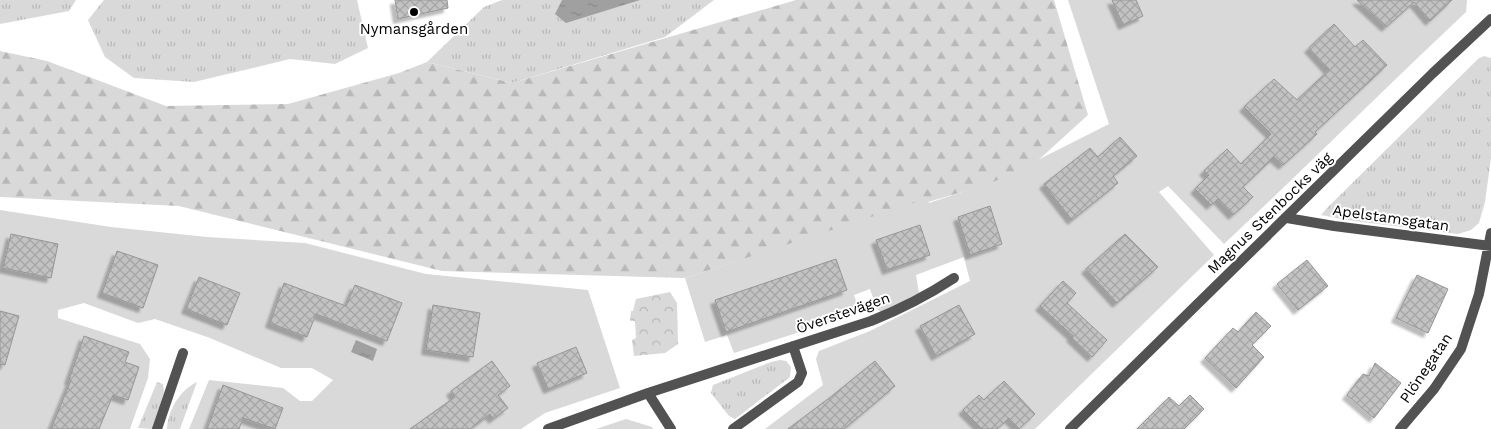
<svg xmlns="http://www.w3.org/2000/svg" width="1491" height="429" viewBox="0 0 1491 429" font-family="'Work Sans',sans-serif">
<defs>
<pattern id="grass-tufts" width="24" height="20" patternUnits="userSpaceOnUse" patternTransform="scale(1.25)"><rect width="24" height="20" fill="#d9d9d9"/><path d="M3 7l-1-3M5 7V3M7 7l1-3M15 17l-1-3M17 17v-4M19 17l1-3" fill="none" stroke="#b8b8b8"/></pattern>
<pattern id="forest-firs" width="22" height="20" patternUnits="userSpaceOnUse" patternTransform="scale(1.25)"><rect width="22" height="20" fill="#d9d9d9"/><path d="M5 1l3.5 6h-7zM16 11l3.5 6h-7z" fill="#b8b8b8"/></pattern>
<pattern id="park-crowns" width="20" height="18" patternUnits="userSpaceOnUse" patternTransform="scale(1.25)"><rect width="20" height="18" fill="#d9d9d9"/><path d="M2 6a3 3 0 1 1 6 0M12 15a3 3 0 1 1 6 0" fill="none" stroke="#b8b8b8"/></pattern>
<pattern id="water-ripples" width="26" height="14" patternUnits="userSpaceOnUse" patternTransform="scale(1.25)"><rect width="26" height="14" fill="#a0a0a0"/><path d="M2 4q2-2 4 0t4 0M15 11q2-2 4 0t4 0" fill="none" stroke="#888"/></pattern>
<pattern id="building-cross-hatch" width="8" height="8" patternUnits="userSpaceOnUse" patternTransform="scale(1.25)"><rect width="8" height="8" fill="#c2c2c2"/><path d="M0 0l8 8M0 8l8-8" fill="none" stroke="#a5a5a5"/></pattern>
<filter id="shadow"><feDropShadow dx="-4.5" dy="4.5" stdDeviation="1" flood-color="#0004"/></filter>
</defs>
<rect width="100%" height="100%" fill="#fff"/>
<path fill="url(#grass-tufts)" d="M0 0H76L69 11 0 24Z
M104 0H357L368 48 335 64 290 59 194 82 134 78 105 57 88 20Z
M502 0H714L665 37 512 83 427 62 484 7Z
M1484 56 1491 58V158L1485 202 1479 223 1471 230 1458 234 1354 221 1321 215 1327 208 1478 59Z
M780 360 786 361 791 367 790 377 735 419 729 416 711 393 713 385 771 362Z
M157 382 163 384 164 392 152 429 138 428Z
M197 382 180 429H167C168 410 180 390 197 382Z"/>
<path fill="url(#forest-firs)" d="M796 0H1054L1088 115 1023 174 850 225 685 278 442 271 179 206 0 197V51L47 61 166 106 288 104 399 73 427 62 512 83Z"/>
<path fill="url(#park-crowns)" d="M670 292 677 303 678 344 665 353 634 356 632 340 636 338 635 321H630L631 311H633L636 299Z"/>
<path fill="#d9d9d9" d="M1068 0H1467L1466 12C1384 89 1305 168 1224 244L1168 186 1159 192 1214 255 1035 429H765L823 385 816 359 819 351 870 331 970 281 964 257 916 275 919 293 882 313 877 309 870 289 854 295 860 313 734 353 727 335 705 342 685 278 926 199 929 203 998 180 1109 124Z
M0 210 111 227 207 237 305 243 426 274 588 290 620 388 545 413 521 429H189L209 380 283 388 300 401H312L333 380 312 368H281L210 338 155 319 138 323 84 303 58 310V318L140 344 150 359 148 378 130 429H0Z
M626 419 652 427 653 429H596Z"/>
<path fill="url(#water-ripples)" d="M562 0H640L566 23 555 14Z
M356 340 377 349 373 361 351 352Z"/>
<path fill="url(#building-cross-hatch)" stroke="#969696" filter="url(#shadow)" d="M395 0H447L448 8 398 19Z
M1112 0H1136L1143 16 1123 25Z
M1357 0H1452L1430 21 1414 2 1386 27Z
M1334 24 1355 47 1363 40 1387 65 1315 132 1317 134 1283 165 1274 157 1243 187 1253 197 1233 215 1218 199 1211 205 1195 189 1209 175 1204 171 1227 149 1241 164 1271 134 1244 107 1274 79 1297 100 1329 70 1309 48Z
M1120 137 1137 156 1113 176 1118 183 1072 220 1044 184 1090 148 1098 157Z
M990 206 1002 244 970 255 958 217Z
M920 225 930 255 887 270 876 240Z
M11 234 58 244 51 278 3 268Z
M1125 234 1158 267 1117 303 1086 269Z
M117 251 158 265 143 308 102 293Z
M836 259 847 290 726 332 715 300Z
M1307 260 1328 286 1298 310 1277 284Z
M1417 275 1448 289 1428 333 1396 318Z
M199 277 240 293 227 325 186 309Z
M1063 281 1076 293 1067 303 1107 340 1092 357 1071 337 1073 336 1040 306Z
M284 283 346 306 355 285 402 303 387 341 316 314 307 337 270 323Z
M433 305 480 313 473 357 426 350Z
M959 305 975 334 936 356 920 326Z
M0 311 19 316 5 365 0 364Z
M1256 312 1271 326 1252 345 1264 357 1236 388 1205 358 1233 328 1238 332Z
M84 336 129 352 125 362 139 367 128 400 113 395 99 429H51L71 380H69Z
M576 347 587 373 548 389 537 363Z
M492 361 510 386 498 395 508 408 493 419 490 414 470 429H410L455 397 451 391Z
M875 361 895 386 844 429H788L832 396Z
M1375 363 1401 383 1374 418 1347 395 1363 374 1369 376Z
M1004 381 1035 414 1019 429 1009 418 997 429H982L963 410 979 395 984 400Z
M223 385 283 408 275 429 243 418 239 429H207Z
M1190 395 1204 409 1184 429H1137L1169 397 1179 406Z"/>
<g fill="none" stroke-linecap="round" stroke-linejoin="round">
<path stroke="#525252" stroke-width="10" d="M1287 218 1334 226 1491 246
M648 393 671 429
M157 429 183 353
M548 429 648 393 871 321C901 309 928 295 954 278
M733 429 798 382 802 373 793 346
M1400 429 1434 389 1461 349 1479 294 1491 233"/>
<path stroke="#525252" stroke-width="10" d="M1070 429 1433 73 1491 19"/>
</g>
<circle fill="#000" stroke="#fff" stroke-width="2" cx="414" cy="12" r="5"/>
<g text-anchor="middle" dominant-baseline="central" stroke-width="4" stroke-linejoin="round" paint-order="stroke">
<g font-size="15" fill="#000" stroke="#fff">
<text x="414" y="29">Nymansgården</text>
</g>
<g font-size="15" fill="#000" stroke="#fff">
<text transform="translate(1270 213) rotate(-44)">Magnus Stenbocks väg</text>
<text transform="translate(1391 218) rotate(8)">Apelstamsgatan</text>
<text transform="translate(843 313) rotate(-19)">Överstevägen</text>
<text transform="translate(1426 368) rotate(-56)">Plönegatan</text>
</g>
</g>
</svg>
